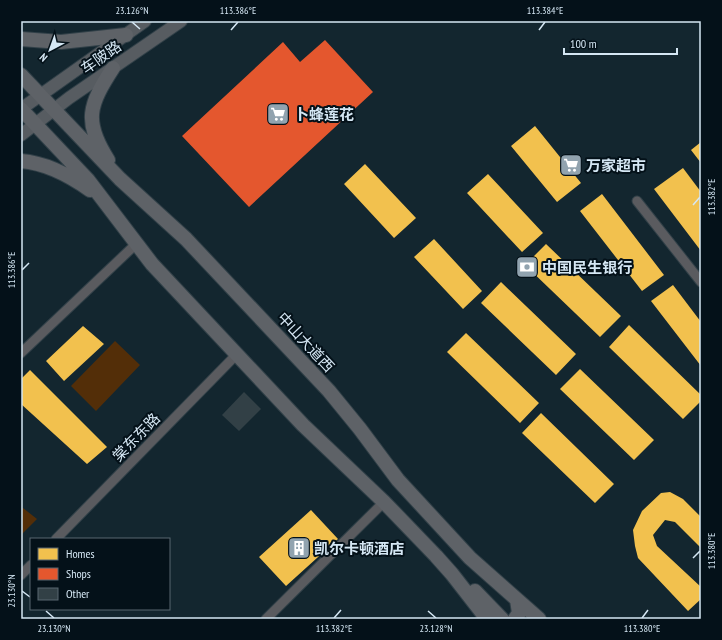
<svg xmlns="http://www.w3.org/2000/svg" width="722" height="640" viewBox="0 0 722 640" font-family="'PT Sans Narrow','Noto Sans SC',sans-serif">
<rect width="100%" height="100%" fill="#13262f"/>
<path fill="#532e08" d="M115 341 140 365 96 411 71 386Z
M23 508 37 519 21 535V509Z"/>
<path fill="#f2c14e" d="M535 126 581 183 557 202 511 146Z
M701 142V163L691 150Z
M365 164 416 218 394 238 344 184Z
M683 168 701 192V251L654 189Z
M488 174 543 233 522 252 467 193Z
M602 194 664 275 642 291 580 211Z
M434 239 482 291 463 309 414 257Z
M546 244 621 316 600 337 525 265Z
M501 282 576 354 556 375 481 303Z
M673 285 701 322V366L651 301Z
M629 325 701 395V401L683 419 609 347Z
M83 326 104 344 64 381 46 361Z
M466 333 539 403 520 423 447 352Z
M580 369 654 440 634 460 560 389Z
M30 370 107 447 87 464 21 404V379Z
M541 413 614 484 595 503 522 433Z
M670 492 683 499 701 517V548L675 522 665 520 653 535 657 546 701 587V599L688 611 638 558 635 546 633 530 642 511 661 493Z
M311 510 338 539 286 586 259 557Z"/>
<path fill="#e4572e" d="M325 40 373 92 249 207 182 136 283 42 300 62Z"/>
<path fill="#324046" d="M244 392 261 409 239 431 222 415Z"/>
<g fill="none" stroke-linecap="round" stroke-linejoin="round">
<g stroke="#314048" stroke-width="11">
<path id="minor" d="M637 201 701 282
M21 353 136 244
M56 539 237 354
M21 575 31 565
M266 619 384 502"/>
</g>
<g stroke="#314048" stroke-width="14">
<path id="major" d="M21 109 145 21
M21 135 69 98 181 21"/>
</g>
<g stroke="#314048" stroke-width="16">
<path id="highway" d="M21 39 61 42 126 35
M21 75 120 179 186 239 329 391 360 429 398 480 470 558 539 619
M21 109 88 180 152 264 303 425 384 502 436 556 452 574 487 619
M108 160C83 121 89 105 113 68
M21 161C46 163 69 175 90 190
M475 591 502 619
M515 619 519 613 517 600"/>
</g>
<use href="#minor" stroke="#5a5b5f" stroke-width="9"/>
<use href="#major" stroke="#575c61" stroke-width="12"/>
<use href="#highway" stroke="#5e6267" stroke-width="14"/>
</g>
<path fill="none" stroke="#d5e7f4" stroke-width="1.5" d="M132 22 140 29M231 30 238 22M539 30 545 22M693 205 700 197M22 270 29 263M693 558 700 551M22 591 30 597M46 611 54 618M428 611 436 618M334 618 341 610M642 618 648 610"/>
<defs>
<g id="supermarket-square" transform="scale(1.15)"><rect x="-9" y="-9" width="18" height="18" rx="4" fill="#91a3af" stroke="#041119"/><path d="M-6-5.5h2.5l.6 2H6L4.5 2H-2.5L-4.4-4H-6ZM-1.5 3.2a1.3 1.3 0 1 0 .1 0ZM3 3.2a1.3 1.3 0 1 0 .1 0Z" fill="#fff"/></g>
<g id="bank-square" transform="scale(1.15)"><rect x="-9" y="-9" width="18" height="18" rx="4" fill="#91a3af" stroke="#041119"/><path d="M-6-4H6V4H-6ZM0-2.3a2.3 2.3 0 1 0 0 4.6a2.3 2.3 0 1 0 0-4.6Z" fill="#fff"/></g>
<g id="building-square" transform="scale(1.15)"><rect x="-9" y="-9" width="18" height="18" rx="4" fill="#91a3af" stroke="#041119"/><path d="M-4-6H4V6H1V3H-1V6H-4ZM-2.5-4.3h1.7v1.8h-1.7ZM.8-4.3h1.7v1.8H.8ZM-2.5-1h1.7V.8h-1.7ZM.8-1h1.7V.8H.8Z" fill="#fff"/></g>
</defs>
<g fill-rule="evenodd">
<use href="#supermarket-square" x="278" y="114"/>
<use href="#supermarket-square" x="571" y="165"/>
<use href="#bank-square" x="527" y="267"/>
<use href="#building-square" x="299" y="548"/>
</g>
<g text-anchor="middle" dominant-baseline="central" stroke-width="4" stroke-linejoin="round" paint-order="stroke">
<g font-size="15" fill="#d5e7f4" stroke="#041119">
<text transform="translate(101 57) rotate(-35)">车陂路</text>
<text transform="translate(306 342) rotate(47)">中山大道西</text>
<text transform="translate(136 437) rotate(-46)">棠东东路</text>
</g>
<g font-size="15" font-weight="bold" fill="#d5e7f4" stroke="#041119" text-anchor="start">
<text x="294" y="114">卜蜂莲花</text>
<text x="586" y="165">万家超市</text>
<text x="542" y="267">中国民生银行</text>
<text x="314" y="548">凯尔卡顿酒店</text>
</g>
</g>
<rect width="722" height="640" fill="none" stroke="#041119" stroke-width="44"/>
<rect x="30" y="538" width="140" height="72" fill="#041119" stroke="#586771"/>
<rect x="38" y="548" width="20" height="12" fill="#f2c14e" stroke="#586771"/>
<text x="66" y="558" font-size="12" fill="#d5e7f4">Homes</text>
<rect x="38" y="568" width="20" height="12" fill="#e4572e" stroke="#586771"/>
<text x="66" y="578" font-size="12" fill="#d5e7f4">Shops</text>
<rect x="38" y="588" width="20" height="12" fill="#324046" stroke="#586771"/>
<text x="66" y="598" font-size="12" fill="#d5e7f4">Other</text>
<g transform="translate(50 50) rotate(221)" stroke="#041119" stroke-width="3" paint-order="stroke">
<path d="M0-3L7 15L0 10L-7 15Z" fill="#d5e7f4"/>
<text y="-6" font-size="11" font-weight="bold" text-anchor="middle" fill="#d5e7f4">N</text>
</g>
<path d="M564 48v6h113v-6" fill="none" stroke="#d5e7f4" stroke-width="2"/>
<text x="570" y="48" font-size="12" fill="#d5e7f4" stroke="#041119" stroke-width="3" paint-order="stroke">100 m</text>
<rect x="22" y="22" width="678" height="596" fill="none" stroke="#d5e7f4" stroke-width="1.5"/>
<g font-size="10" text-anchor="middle" fill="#d5e7f4">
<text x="132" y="14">23.126°N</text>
<text x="238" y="14">113.386°E</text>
<text x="545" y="14">113.384°E</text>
<text transform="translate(711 197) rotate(-90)" y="4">113.382°E</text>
<text transform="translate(11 270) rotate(-90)" y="4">113.386°E</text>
<text transform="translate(711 551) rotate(-90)" y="4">113.380°E</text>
<text transform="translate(11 591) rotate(-90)" y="4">23.130°N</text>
<text x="54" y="632">23.130°N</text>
<text x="334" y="632">113.382°E</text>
<text x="436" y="632">23.128°N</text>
<text x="642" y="632">113.380°E</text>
</g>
</svg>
